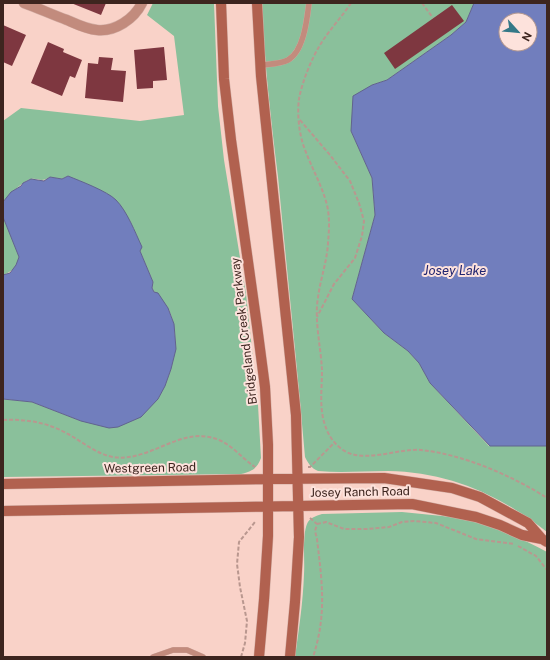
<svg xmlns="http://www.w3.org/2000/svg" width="550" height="660" viewBox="0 0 550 660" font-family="'Public Sans',sans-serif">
<rect width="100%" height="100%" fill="#f9d2c8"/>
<path fill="#8ac09b" d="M153 3H214L218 106 224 160 246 294 258 405 261 458C257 469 252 471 241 474L3 477V399L32 402 81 421 158 399C173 372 182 340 169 310 165 302 156 296 152 288L153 282 140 251 141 247 130 221 103 192 68 176 62 179 50 177C40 183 40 178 31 179 23 181 8 196 3 202V121L21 108 140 121 184 115 174 36 147 15Z
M262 3H474L466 22 451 35 387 80 372 85 351 131 372 178 375 215 352 299 384 333 408 351 419 363 430 383 489 446H547V532C500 495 449 472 388 471 365 471 341 473 318 471 311 468 308 463 305 457 297 364 287 271 278 177 271 119 264 62 262 3Z
M3 217C6 225 18 250 19 257 19 266 10 273 3 275Z
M402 512C419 514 435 515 452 517 485 522 518 536 547 552V657H295C299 629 303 602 304 574 305 560 302 537 307 524 309 518 316 516 322 514Z"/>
<path fill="#717ebd" stroke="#61638e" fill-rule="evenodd" d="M474 3H547V446H490L430 383 419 363 408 351 384 333 352 299 375 215 372 178 351 131 353 96 372 85 387 80 451 35 466 22ZM506 20H530V44H506Z
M68 176C80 181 107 191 116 200 127 211 135 232 142 247L140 251 153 282 152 288 154 292 158 293 168 308 174 324 176 349 171 369 165 386 158 399 141 417 118 427 109 428 81 421 32 402 3 399V275L10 273 16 265 19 257 3 217V202L11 192 21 186 23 183 31 179 44 181 50 177 62 179Z"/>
<path fill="#7e3740" d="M71 3H106L101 15Z
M452 5 464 21 395 69 384 53Z
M3 25 26 35 12 66 3 62Z
M48 42 64 49 63 52 82 60 75 78 70 76 62 96 31 83Z
M164 47 167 80 153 81V88L137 89 134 50Z
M99 57 113 58 111 70 126 71 123 102 85 98 88 63 98 64Z"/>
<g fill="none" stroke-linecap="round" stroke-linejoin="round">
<g stroke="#d3afa6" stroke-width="6">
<path id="lane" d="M261 65C269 64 281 64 288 60 304 51 307 19 309 3
M153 657 173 650H187L203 657"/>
</g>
<g stroke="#d3afa6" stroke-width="11">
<path id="street" d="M24 3C38 8 53 15 67 20 76 24 86 29 97 30 115 32 134 19 142 3"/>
</g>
<g stroke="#d3afa6" stroke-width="11">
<path id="secondary" d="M221 3 224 79 231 140 257 326 265 387 268 445V536L264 600 259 657
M257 3 261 76 296 415 299 537 295 602 290 657
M3 484 268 479 384 478 452 488 480 497 528 523 542 539 547 542
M3 511 412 504 476 517 500 525 522 535 542 539"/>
</g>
<path stroke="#b9978f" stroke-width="2" stroke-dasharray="4 2" stroke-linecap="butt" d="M351 3C342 17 329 30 320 45 311 60 302 82 299 99 297 114 299 133 304 147 311 167 322 185 327 205 330 218 329 231 328 243 327 262 320 280 318 298 314 319 321 348 322 370 322 388 319 408 325 425 328 435 334 444 343 450 364 464 398 448 421 450 462 454 513 476 547 498
M422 3 433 18
M300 120 330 155 350 181 359 203 364 221 362 236 355 258 334 284 317 317
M3 420C26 419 47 422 68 434 83 442 96 454 113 457 150 463 182 424 219 440 233 446 243 459 255 467
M308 467H310L335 442
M310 518 317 524 315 531 317 539C322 582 327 614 313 657
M317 524 326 522 344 529H367L389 527 402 522 415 521 436 523 476 539 514 544
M518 546 536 556 547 570
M241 657 245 643 247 621 240 587 237 564 239 542 255 522"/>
<use href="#lane" stroke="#c28b7d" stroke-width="5.5"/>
<use href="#street" stroke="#c28b7d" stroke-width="10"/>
<use href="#secondary" stroke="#b1614f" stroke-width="10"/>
</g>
<g text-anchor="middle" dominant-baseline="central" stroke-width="4" stroke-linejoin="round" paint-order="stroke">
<g font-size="12" fill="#3d251f" stroke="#fde2dc">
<text transform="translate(244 331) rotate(-97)">Bridgeland Creek Parkway</text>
<text transform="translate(150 468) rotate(-1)">Westgreen Road</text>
<text transform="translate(360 492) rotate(-1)">Josey Ranch Road</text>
</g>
<g font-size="13" font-style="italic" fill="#212570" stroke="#fde2dc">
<text x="455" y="270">Josey Lake</text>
</g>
</g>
<rect width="550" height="660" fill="none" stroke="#3d251f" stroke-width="8"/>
<g transform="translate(518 32) rotate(117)"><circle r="19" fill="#fde2dc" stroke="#b09690"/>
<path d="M0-3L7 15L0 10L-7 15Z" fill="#347887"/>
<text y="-6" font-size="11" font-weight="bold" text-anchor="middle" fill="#3d251f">N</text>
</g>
</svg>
